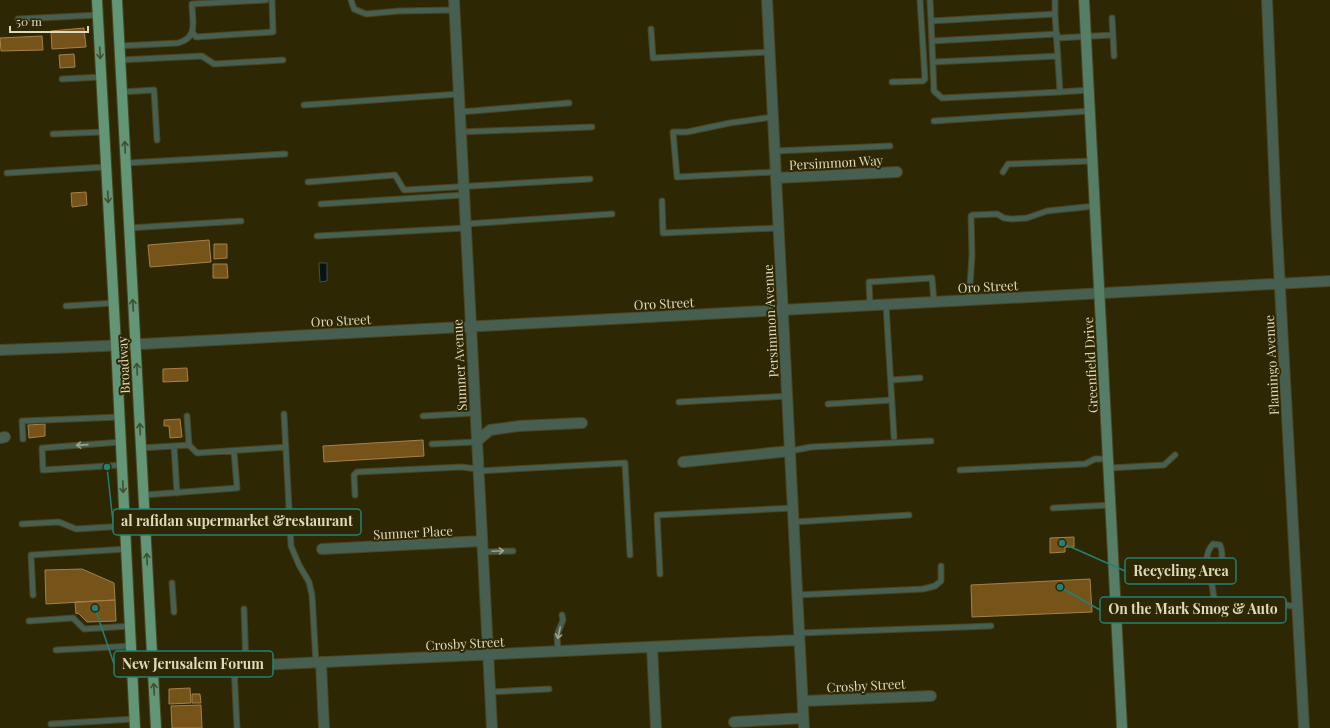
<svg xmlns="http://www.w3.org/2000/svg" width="1330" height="728" viewBox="0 0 1330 728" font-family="'Playfair Display',serif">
<rect width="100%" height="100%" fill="#2e2704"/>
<path fill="#051316" stroke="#474f47" d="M319 263H327V281L320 282Z"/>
<path fill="#755319" stroke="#a68149" d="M84 28 86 47 52 49 51 31Z
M42 36 43 50 1 51 0 38Z
M74 54 75 67 60 68 59 55Z
M86 192 87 205 72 207 71 193Z
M209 240 211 262 150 267 148 245Z
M214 244H227V258L214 259Z
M213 264H227L228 278H213Z
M187 368 188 381 163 382V369Z
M180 419 182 437 170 438 169 426H164V420Z
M45 424V436L29 438 28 425Z
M423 440 424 456 324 462 323 446Z
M1074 537V547H1065V552L1050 553V538Z
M82 569 114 583 115 600 46 604 45 570Z
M1090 579 1092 612 972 617 971 585Z
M115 600 116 621 87 622 78 613 76 614 75 602Z
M190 688 191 703 169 704V689Z
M192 694H200L201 703H192Z
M201 705 202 728H172L171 706Z"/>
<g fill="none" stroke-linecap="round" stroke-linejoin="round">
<g stroke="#4b4421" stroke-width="7">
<path id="lane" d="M351 0 354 9 366 14 399 11 454 10
M930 0 931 21
M1055 0V14
M1055 14 1060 92 942 98 934 91 931 21Z
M1112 18 1113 35
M18 19 98 15
M651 29 653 58 770 52
M193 33 196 37 273 32 272 0
M1057 38 1113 35 1114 56
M932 41 1057 34
M119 46 178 43C199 37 192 22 192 4L266 0
M120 60 202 56 214 64 283 60
M933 62 1058 56
M62 79 101 77
M892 82 923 81 925 79 920 0
M122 92 154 90 157 140
M1060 92 1089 90
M304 105 459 94
M460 112 569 103
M773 117 730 123 687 132H673L677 177 775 172
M934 121 1090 111
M460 132 592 127
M53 134 104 132
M775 151 890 146
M126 163 285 154
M1003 172 1008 164 1093 161
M7 173 106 167
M308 182 395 175 404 190 590 179
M662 201 663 233 778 228
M321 204 464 195
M465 224 612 214
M129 228 241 221
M317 236 465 228
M969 300 972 255 971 216 973 215 997 214 1004 218 1012 219 1027 218 1047 211 1095 206
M870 305 869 282 932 278 934 302
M886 305 894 437
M66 306 114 303
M891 380 920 378
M679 402 787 396
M828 404 892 400
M284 414 291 546 299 565 309 582 312 595 316 663
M423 416 475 413
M23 439 22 421 120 417
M121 442 42 448 43 470 122 465
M432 444 476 442
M189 445 197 453 286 447
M174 446 177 493
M141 448 189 445 187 416
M790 451 811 447 931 441
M1109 468 1164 465 1175 455
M960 470 1085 464 1095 459H1108
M478 471 625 463 630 555
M144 495 237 488 234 451
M355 495 354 475 357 472 461 467 478 469
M1053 508 1111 505
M794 522 909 515
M22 524 59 522 76 529 125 526
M482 552 513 551
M660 574 657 515 793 508
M1211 581C1218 569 1226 559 1220 545L1213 544C1202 556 1208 571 1212 585 1213 589 1213 594 1214 597 1217 603 1221 605 1226 607L1286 605 1297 607
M172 583 174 612
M33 595 31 555 126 549
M797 595 923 589 935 586 941 581V566
M244 609 246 666
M29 621 73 618 84 629 130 626
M799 633 991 626
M56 650 131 646
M558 652 557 635 563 620 562 615
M234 667 237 728
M490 692 549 689
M51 724 134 719"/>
</g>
<g stroke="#4b4421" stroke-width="12">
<path id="street" d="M454 0 492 728
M767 0 804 728
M1267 0 1276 215 1304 728
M776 178 897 172
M0 350 104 346 1330 281
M0 438 5 437
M476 442 490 430 519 426 582 423
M683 462 790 451
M322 549 482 541
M652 647 656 728
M321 662 324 728
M132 671 799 640
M803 701 931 696
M734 722 803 718"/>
</g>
<g stroke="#4b4421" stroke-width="12">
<path id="secondary" d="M1084 0 1122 728"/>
</g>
<g stroke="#4b4421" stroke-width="12">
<path id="primary" d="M97 0 116 345 135 728
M117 0 156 728"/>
</g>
<use href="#lane" stroke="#465f50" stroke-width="5"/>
<use href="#street" stroke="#465f50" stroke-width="10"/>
<use href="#secondary" stroke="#567e66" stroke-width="10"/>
<use href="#primary" stroke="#629677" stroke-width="10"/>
</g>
<defs><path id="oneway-shaft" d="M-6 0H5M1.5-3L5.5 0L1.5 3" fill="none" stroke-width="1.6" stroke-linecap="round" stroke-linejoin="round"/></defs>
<g stroke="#404e2c">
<use href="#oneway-shaft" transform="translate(100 53) rotate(87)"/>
<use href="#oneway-shaft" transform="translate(125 147) rotate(-93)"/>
<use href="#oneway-shaft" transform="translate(108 197) rotate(87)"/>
<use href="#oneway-shaft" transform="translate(133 305) rotate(-93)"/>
<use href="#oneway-shaft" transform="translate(137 369) rotate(-93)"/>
<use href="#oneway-shaft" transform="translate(140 429) rotate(-93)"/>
<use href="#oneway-shaft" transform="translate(123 487) rotate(88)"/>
<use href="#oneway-shaft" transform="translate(147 559) rotate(-93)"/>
<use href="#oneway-shaft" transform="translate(154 689) rotate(-93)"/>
</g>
<g stroke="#9ba38a">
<use href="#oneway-shaft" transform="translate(82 445) rotate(176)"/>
<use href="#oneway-shaft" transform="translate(498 551) rotate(-3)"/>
<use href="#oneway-shaft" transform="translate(559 633) rotate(102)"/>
</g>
<g text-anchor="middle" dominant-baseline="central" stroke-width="4" stroke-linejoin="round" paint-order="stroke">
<g font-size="13" fill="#e1daba" stroke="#2e2704">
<text transform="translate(836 162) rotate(-3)">Persimmon Way</text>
<text transform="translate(988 286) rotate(-3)">Oro Street</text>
<text transform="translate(664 303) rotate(-3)">Oro Street</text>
<text transform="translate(341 320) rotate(-3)">Oro Street</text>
<text transform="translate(770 321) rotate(-93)">Persimmon Avenue</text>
<text transform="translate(123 365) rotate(-93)">Broadway</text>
<text transform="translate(459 365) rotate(-93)">Sumner Avenue</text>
<text transform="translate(1090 365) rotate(-93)">Greenfield Drive</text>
<text transform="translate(1271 365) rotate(-93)">Flamingo Avenue</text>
<text transform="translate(413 532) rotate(-3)">Sumner Place</text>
<text transform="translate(465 643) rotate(-3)">Crosby Street</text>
<text transform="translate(866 685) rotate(-3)">Crosby Street</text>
</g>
</g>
<path fill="none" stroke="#248076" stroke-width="1.5" d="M107 467L113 522M1062 543L1125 571M1060 587L1100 610M95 608L114 664"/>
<g fill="#248076" stroke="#2e2704" stroke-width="1.5">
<circle cx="107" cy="467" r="4"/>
<circle cx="1062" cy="543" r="4"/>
<circle cx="1060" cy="587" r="4"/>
<circle cx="95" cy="608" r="4"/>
</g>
<g fill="#2e2704" stroke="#248076" stroke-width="1.5">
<rect x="113" y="509" width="248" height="26" rx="4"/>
<rect x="1125" y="558" width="111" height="26" rx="4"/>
<rect x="1100" y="597" width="186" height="26" rx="4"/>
<rect x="114" y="651" width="159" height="26" rx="4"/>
</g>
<g font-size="14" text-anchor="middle" font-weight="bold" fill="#e1daba">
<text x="237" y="526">al rafidan supermarket &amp;restaurant</text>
<text x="1181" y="576">Recycling Area</text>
<text x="1193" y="614">On the Mark Smog &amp; Auto</text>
<text x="193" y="669">New Jerusalem Forum</text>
</g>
<path d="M10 26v6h78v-6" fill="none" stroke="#e1daba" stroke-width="2"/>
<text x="16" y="26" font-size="12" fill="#e1daba" stroke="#2e2704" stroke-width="3" paint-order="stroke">50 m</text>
</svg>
